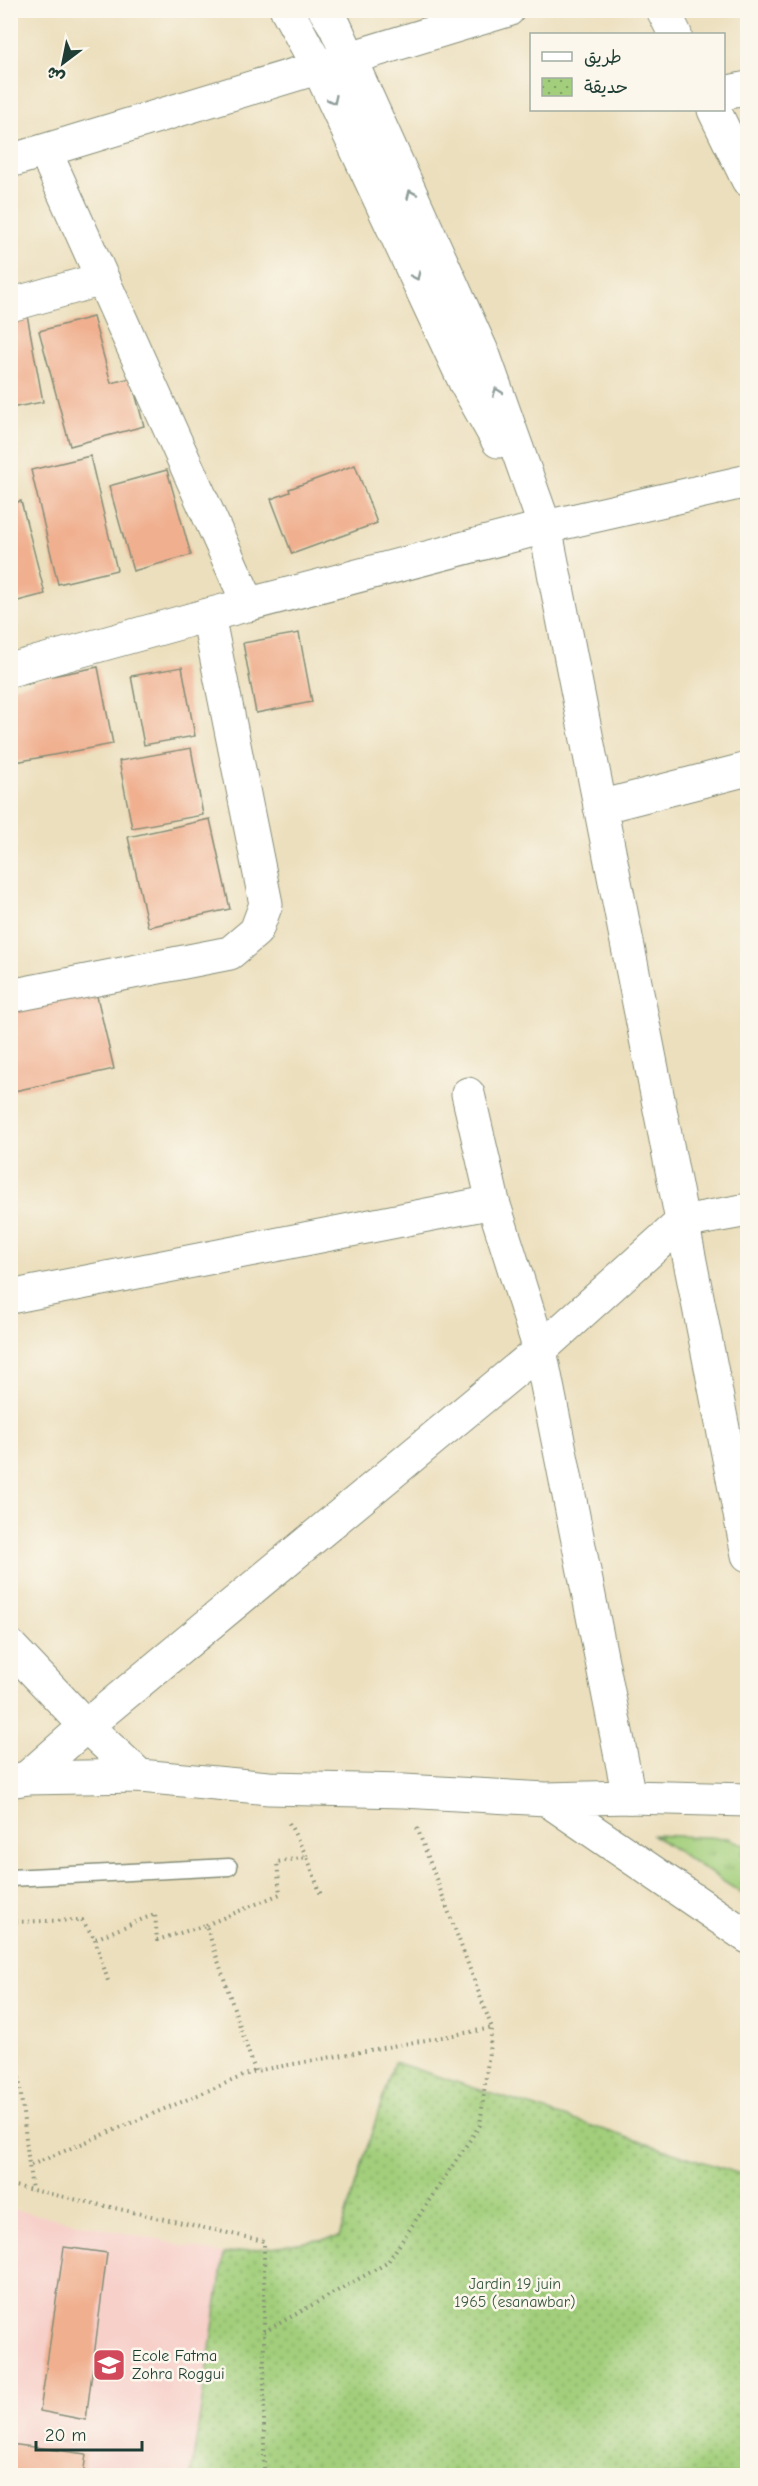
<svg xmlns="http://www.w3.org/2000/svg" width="758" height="2486" viewBox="0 0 758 2486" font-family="'Comic Neue','Playpen Sans Arabic',sans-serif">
<defs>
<pattern id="grass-tufts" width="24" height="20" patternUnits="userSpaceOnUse" patternTransform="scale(1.5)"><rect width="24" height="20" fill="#a3cf7c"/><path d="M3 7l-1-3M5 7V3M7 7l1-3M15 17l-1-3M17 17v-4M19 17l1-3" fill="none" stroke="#84a966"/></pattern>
<pattern id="park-dots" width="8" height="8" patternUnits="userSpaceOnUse" patternTransform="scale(1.5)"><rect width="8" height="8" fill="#a3cf7c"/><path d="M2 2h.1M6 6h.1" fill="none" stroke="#84a966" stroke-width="1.8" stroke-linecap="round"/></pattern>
</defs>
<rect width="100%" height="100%" fill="#fbf7ec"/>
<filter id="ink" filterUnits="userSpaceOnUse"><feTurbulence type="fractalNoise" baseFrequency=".0167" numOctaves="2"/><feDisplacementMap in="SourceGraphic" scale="12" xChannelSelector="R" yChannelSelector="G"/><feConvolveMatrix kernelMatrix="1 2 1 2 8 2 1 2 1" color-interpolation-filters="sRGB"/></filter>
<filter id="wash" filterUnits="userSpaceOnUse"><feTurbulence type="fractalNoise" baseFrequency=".008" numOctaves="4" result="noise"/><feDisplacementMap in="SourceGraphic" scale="24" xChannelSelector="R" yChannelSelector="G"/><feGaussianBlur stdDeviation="1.35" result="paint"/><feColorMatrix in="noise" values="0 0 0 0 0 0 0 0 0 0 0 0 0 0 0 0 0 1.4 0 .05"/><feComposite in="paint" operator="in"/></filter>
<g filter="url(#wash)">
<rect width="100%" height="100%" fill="#ecdfbd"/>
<path fill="#f7d0ca" d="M11 2209 224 2254 191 2475 11 2476Z"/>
<path fill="url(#grass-tufts)" stroke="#618658" stroke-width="1.5" d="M653 1835 728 1838 747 1846V1897Z"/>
<path fill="url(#park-dots)" stroke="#618658" stroke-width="1.5" d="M394 2062 747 2176V2475H191L224 2254 339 2237Z"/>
<g id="blocks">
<path fill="#f0b090" d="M26 309 43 402 10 408V312Z
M93 317 111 383 131 378 144 426 70 446 39 331Z
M90 456 117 570 58 584 31 470Z
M355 465 377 523 292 554 271 499 290 492 289 489Z
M167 470 191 555 133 571 109 486Z
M21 501 45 594 10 603V504Z
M299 633 312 702 256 713 243 643Z
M98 667 113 744 10 763V687L32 683V680Z
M182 667 195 736 144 745 131 676Z
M191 748 203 815 132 828 119 761Z
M210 819 230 909 148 927 128 837Z
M96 992 114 1069 10 1092V1011Z
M64 2247 107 2253 86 2420 40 2411Z
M10 2444 86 2454 83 2476H10Z"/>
</g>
</g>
<g filter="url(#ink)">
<use href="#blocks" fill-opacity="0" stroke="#868e78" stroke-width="1.5"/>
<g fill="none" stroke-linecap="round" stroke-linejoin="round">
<g stroke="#868e78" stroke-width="19">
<path id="service" d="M10 1878 229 1867"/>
</g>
<g stroke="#868e78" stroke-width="35">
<path id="minor" d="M663 10 675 34
M724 93 748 88
M714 110 748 180
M45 151 249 605
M10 161 508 10
M10 305 102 279
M10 670 208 615 545 527 748 481
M600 807 748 769
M10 996 230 953 256 931 266 904 208 615
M468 1094 493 1202 540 1350 629 1797
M10 1297 493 1202
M10 1646 86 1726 140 1776
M27 1778 86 1726 540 1350 682 1222 748 1210"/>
</g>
<g stroke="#868e78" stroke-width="35">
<path id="tertiary" d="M287 10 319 69 466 384 498 441
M325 10 335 26 484 356 545 527 748 1555
M10 1781 27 1778 140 1776 269 1788 404 1791 546 1799 629 1797 748 1800
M546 1799 748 1937"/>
</g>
<path stroke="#868e78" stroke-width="4" stroke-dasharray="1.5 4.5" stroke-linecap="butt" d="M289 1823 307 1857
M10 1922 82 1920 95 1939 155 1914 157 1940 206 1925 255 2071
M206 1925 280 1894 277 1862 307 1857 321 1895
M95 1939 108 1981
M10 2000 32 2191
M31 2165 255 2071 492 2028 416 1825
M10 2185 264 2241V2476
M264 2332 387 2263 480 2125 492 2028"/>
<use href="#service" stroke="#fff" stroke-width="16"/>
<use href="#minor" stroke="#fff" stroke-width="33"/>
<use href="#tertiary" stroke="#fff" stroke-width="33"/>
</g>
<defs><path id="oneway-chevron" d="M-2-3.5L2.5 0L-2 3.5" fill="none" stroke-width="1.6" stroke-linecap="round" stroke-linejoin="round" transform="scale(1.5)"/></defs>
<g stroke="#8f9e9a">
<use href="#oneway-chevron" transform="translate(333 100) rotate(65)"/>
<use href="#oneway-chevron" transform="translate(411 194) rotate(-114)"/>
<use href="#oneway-chevron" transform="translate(416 276) rotate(65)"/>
<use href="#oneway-chevron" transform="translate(497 392) rotate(-110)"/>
</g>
</g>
<defs>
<g id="school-square" transform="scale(1.725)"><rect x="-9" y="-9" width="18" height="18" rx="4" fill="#d1495b" stroke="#fbf7ec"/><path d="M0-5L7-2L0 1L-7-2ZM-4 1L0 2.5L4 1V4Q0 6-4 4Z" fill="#fff"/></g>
</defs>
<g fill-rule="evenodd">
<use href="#school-square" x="109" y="2365"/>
</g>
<g text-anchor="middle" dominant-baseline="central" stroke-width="5" stroke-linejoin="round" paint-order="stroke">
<g font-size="16" fill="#395a42" stroke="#fbf7ec">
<text x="515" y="2284">Jardin 19 juin<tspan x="515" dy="18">1965 (esanawbar)</tspan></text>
</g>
<g font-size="16" fill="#1f3d34" stroke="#fbf7ec" text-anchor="start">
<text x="132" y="2356">Ecole Fatma<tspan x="132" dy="18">Zohra Roggui</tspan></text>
</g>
</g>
<rect width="758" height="2486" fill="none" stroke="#fbf7ec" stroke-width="36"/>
<rect x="530" y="33" width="195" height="78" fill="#fbf7ec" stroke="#a3ada2" stroke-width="1.5"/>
<rect x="542" y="52" width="30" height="9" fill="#ffffff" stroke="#a3ada2" stroke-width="1.5"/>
<text x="584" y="63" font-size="18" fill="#1f3d34">طريق</text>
<rect x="542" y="78" width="30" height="18" fill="url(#park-dots)" stroke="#a3ada2" stroke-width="1.5"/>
<text x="584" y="93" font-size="18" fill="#1f3d34">حديقة</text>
<g transform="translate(63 63) rotate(212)" stroke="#fbf7ec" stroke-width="4.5" paint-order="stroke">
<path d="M0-4.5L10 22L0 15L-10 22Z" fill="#1f3d34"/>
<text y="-9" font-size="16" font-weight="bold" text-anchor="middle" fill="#1f3d34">ش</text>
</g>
<path d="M36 2441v9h106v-9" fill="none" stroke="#1f3d34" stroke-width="3"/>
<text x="45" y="2441" font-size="18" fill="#1f3d34" stroke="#fbf7ec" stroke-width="4.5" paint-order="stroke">20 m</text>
</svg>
